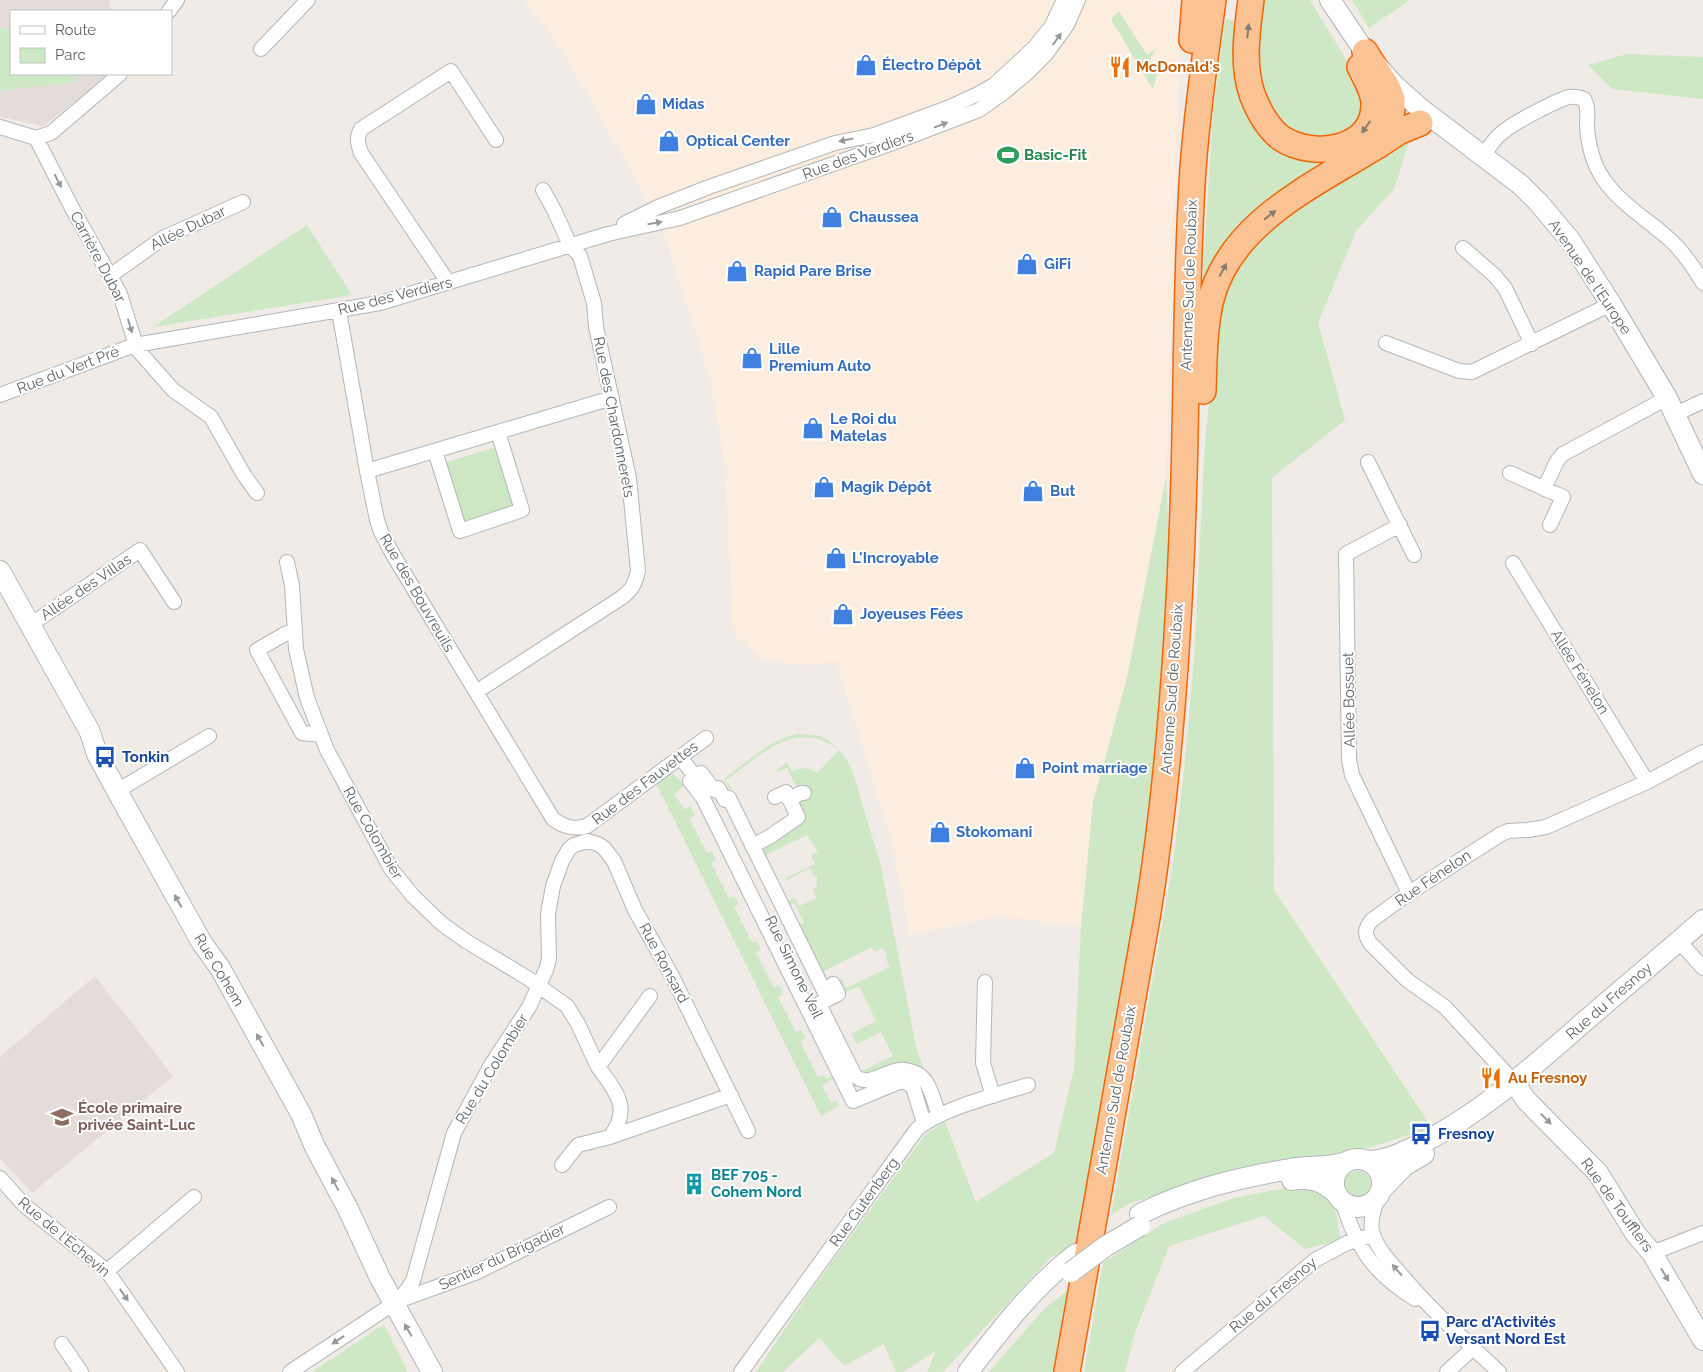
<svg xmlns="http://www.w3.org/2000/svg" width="1703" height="1372" viewBox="0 0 1703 1372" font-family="Raleway,sans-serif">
<rect width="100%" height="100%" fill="#f0ebe7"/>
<path fill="#fdedde" d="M524 0H1181L1166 477 1127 678 1093 803 1081 927 997 916 910 935 891 841 837 663 793 665 760 658 733 633 725 469 715 404 701 349 664 233 645 196 564 53Z"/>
<path fill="#e3dcd8" d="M0 0H109L111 11H11V74H111L43 126 0 117Z
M95 976 173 1076 32 1193 0 1158V1057Z"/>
<path fill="#cee7c4" d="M1260 0H1310L1358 79 1363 101V120L1351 133 1324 140 1294 134 1267 110 1254 59Z
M1352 0H1410L1369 28Z
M1119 11 1147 55 1154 50 1155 52 1151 57V63L1157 74 1154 86 1152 88 1111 19Z
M1225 19 1242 22 1265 131 1336 156 1202 288 1213 114Z
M11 27V74H74L75 82 0 91V28Z
M1627 54 1703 57V99L1612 89 1588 65Z
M1411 136 1394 189 1356 231 1318 323 1345 420 1272 478 1274 890 1432 1128 1351 1153 1318 1158 1200 1182 1130 1203 1111 1215 1173 863 1184 771 1194 660 1205 442 1218 313 1248 245 1305 203Z
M307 225 352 295 153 327Z
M496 447 513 502 510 510 469 523 461 519 444 463Z
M1166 477 1172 604 1155 800 1130 960 1076 1243 1050 1258 943 1372H927L936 1351 903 1372H896L884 1344 844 1366 819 1338 783 1372H756L810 1292 925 1135 945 1122 976 1202 1054 1153 1074 1069 1081 927 1093 803 1127 678Z
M799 734 820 736 828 740 844 755 852 770 881 866 916 1047 929 1083 870 1079 856 1074 893 1056 881 1032 857 1044 851 1034 876 1021 859 986 840 995 839 992 844 989 839 980 842 979 846 988 890 967 885 957 887 956 883 948 875 952 872 947 824 971 826 976 820 979 797 926 804 922 794 903 787 906V901L795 898 799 906 817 898 813 889 817 886V876H814L810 868 787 880 786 878 815 864 811 855 818 852 807 835 765 856 734 800 737 798 756 835 796 815 798 789 787 768 778 772 777 770 787 762 792 772C800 767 810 767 817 773L839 750C796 717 761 755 726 780L732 789 730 790 724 779C746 763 772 737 799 734Z
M672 773 685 785 674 794 685 810 690 806 695 815 689 818 707 853 712 851 716 860 711 863 729 898 734 896 739 904 734 907 752 943 757 941 761 949 756 952 774 988 779 985 783 994 778 997 796 1032 801 1030 806 1038 800 1041 818 1077 823 1075 826 1079 837 1073 839 1076 822 1085 831 1103 836 1101 839 1106 821 1116 656 783Z
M1345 1184a13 13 0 1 1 26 0a13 13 0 1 1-26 0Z
M1290 1187H1313L1331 1196 1336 1214 1341 1240 1305 1249 1264 1216 1169 1246 1135 1332 1125 1372H1084L1103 1263 1164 1223 1234 1198Z
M1071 1288 1057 1372H989L1044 1309Z
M384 1325 408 1372H312L383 1325Z"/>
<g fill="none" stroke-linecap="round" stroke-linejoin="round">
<g stroke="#b2b6b9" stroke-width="16">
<path id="street" d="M169 11 177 0
M261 49 308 0
M0 127 36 138 72 208 120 294 137 349 173 390 211 417 244 475 257 493
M36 138 51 133 120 74
M1483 156C1489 148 1494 138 1503 132 1513 123 1557 100 1569 97 1575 96 1579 97 1584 99 1589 107 1587 116 1587 125 1588 145 1593 164 1604 180 1620 203 1646 219 1667 237 1682 250 1693 266 1703 283
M624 224 658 207 709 187 835 143 874 135 950 107 980 93 994 85 1034 48 1051 27 1064 0
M1463 248 1494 275 1505 288 1532 344
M110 276 163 238 243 202
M448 282 361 153C358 144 356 138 361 129L451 71 496 140
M339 311 367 471 377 520 381 532 392 553 553 819C564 827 574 830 587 826L706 738
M1386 343 1459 371 1472 372 1611 304
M0 395 135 345 380 303 608 234 680 218 890 144 979 110 1003 93 1027 73 1046 54 1067 25 1078 0
M1676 414 1703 401
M435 451 460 531 522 510 498 432
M1368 462 1414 555
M367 471 612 398
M1510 473 1563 497 1550 525
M1544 489 1557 461 1563 454 1667 398
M1400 525 1346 554 1349 759 1352 775 1409 893
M287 562 292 585 296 649 307 698 327 750 391 869 413 896 442 924 466 941 526 977 567 1006 578 1024 598 1067
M1513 563 1647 782
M30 625 140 550 174 602
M294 631 285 634 257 650 302 733 321 735
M476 692 621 598C632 590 635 584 638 571L629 478 596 327 594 303 580 256 570 245 554 210 543 190
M680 757 701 784
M117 791 209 736
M789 799 801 793H804
M752 846 771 836 798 817 786 792 775 797
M1679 941 1703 968
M985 982 983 1063 993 1096
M650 996 598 1067C616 1092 632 1108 610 1137L731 1095
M828 999 838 994 833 984
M1514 1082 1445 1007 1407 980 1370 943C1364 934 1365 928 1372 920L1409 893 1501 834 1508 831 1528 830 1546 827 1647 782 1703 752
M924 1123 913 1087 905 1082H899L853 1101 703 798 690 781 701 773 714 790 718 788 725 800 729 798 828 999 819 1004 855 1076C871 1090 890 1064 910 1071 917 1073 922 1076 926 1082 932 1091 935 1105 939 1115
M562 1165 578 1145 610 1137
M0 1178 24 1205 107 1271 177 1372
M1378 1198C1374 1208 1370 1220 1372 1231 1377 1250 1392 1264 1404 1278 1433 1312 1466 1341 1499 1372
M1342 1200C1356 1247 1373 1273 1415 1299
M1652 1253 1703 1233
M107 1271 194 1197
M398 1301 475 1273 609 1207
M62 1344 81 1372
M290 1372 393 1304 404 1294 413 1281 454 1133 491 1065 529 1007 546 970 549 959 548 914 553 886 562 861 569 849 574 845 587 841 598 844 604 848 614 861 635 910 673 978 748 1131
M741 1372 917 1129C940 1109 996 1095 1028 1085
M1182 1372 1315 1260 1347 1243 1373 1235
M1447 1372 1473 1348"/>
</g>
<g stroke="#b1b6b9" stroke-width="22">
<path id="secondary" d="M1330 0 1365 52 1394 85 1421 109 1521 185 1538 202 1570 240 1611 304 1667 398 1703 474
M0 571 90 732 97 754 117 791 202 943 220 968 301 1114 314 1145 348 1209 380 1278 432 1372
M1514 1082 1526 1100 1598 1173 1635 1233 1652 1253 1703 1340
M1334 1183a24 24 0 1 1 48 0a24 24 0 1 1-48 0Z
M1367 1161C1388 1161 1405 1151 1424 1142 1490 1108 1543 1057 1599 1009 1634 979 1669 950 1703 920
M1292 1180C1310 1176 1323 1182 1336 1193
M1381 1190 1404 1166 1424 1154
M1140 1214C1188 1190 1237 1178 1290 1169 1310 1165 1328 1169 1347 1162
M968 1372C1001 1329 1033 1287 1076 1254"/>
</g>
<g stroke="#f26505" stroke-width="28">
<path id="highway" d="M1251 0C1247 31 1242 64 1252 94 1258 110 1268 128 1281 138 1314 160 1376 150 1374 102 1373 90 1366 79 1360 67
M1192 40 1195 0
M1377 146 1398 132 1420 123
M1203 391C1204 362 1204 332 1210 303 1228 224 1312 186 1375 147L1382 140 1389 126 1392 109V99L1387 87 1365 52
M1067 1372 1148 912C1171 768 1180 623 1184 477 1187 375 1186 272 1193 169 1197 112 1205 56 1213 0"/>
</g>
<use href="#street" stroke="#fff" stroke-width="14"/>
<use href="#secondary" stroke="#fff" stroke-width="20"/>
<use href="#highway" stroke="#fbc393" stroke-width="25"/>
<g stroke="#b1b6b9" stroke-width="22" stroke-linecap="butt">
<path id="secondary-bridge" d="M1071 1272 1106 1246 1140 1226"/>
</g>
<use href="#secondary-bridge" stroke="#fff" stroke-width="20"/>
</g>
<defs><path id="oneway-solid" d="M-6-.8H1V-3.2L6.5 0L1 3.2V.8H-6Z" transform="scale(1.25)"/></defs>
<g fill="#857c72">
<use href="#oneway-solid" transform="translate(1248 31) rotate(-84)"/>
<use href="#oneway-solid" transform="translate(1366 127) rotate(125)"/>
<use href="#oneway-solid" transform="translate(1270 215) rotate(-38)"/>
<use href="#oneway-solid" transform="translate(1223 270) rotate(-62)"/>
</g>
<g fill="#969a9c">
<use href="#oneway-solid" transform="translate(1057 39) rotate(-54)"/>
<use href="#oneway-solid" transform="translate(941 125) rotate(-21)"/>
<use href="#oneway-solid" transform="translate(846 140) rotate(168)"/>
<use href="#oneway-solid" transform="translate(58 181) rotate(63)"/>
<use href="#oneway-solid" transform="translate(655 223) rotate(-10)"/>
<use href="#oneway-solid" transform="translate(130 326) rotate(74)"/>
<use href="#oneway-solid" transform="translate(178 901) rotate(-119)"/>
<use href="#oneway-solid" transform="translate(260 1040) rotate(-119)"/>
<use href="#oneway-solid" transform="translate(1546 1119) rotate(45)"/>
<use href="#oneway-solid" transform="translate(335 1184) rotate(-118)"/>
<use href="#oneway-solid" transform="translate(1397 1270) rotate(-131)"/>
<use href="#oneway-solid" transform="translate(1665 1275) rotate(59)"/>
<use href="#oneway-solid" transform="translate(124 1295) rotate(55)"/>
<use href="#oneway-solid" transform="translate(408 1330) rotate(-120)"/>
<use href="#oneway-solid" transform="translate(338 1340) rotate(146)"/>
</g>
<defs>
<g id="shop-bare" transform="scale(1.725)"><path d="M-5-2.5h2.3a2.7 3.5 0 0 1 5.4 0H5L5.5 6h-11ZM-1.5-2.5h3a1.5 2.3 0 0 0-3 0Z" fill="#3f7fe0" stroke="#fff" stroke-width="2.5" paint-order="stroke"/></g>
<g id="restaurant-bare" transform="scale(1.725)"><path d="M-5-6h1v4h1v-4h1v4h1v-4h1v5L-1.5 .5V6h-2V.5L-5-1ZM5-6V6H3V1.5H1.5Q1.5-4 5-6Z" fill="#e8710a" stroke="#fff" stroke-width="2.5" paint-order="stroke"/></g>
<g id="stadium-bare" transform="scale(1.725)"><path d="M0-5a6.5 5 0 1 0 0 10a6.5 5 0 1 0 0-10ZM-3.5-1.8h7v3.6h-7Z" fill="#2e9e5b" stroke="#fff" stroke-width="2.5" paint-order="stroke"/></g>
<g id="bus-bare" transform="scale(1.725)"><path d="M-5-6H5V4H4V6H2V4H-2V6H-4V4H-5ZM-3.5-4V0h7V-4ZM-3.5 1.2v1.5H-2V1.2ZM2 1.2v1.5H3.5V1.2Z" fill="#1a4fb4" stroke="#fff" stroke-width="2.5" paint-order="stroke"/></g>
<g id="school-bare" transform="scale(1.725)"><path d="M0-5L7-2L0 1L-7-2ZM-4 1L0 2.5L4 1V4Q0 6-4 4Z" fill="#8d6e63" stroke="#fff" stroke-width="2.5" paint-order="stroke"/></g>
<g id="building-bare" transform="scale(1.725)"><path d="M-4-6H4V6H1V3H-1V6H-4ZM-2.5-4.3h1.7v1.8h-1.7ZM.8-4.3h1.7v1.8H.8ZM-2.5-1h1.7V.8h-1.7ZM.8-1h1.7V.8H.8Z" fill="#0f9aa8" stroke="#fff" stroke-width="2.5" paint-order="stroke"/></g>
</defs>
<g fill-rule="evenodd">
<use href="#shop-bare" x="866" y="65"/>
<use href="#restaurant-bare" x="1120" y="67"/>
<use href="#shop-bare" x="646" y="104"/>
<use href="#shop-bare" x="669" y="141"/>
<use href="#stadium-bare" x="1008" y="155"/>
<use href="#shop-bare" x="832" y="217"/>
<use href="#shop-bare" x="1027" y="264"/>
<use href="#shop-bare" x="737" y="271"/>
<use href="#shop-bare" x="752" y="358"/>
<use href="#shop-bare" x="813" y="428"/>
<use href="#shop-bare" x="824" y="487"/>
<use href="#shop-bare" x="1033" y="491"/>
<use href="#shop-bare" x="836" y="558"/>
<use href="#shop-bare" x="843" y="614"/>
<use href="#bus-bare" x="105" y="757"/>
<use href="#shop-bare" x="1025" y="768"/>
<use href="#shop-bare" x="940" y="832"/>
<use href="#restaurant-bare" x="1491" y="1078"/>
<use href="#school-bare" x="62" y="1117"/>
<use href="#bus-bare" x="1421" y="1134"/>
<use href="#building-bare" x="694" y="1184"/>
<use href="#bus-bare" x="1430" y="1331"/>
</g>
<g text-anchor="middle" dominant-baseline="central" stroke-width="4" stroke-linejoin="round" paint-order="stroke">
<g font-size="15" font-weight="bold" fill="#366cbe" stroke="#fff" text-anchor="start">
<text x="882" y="65">Électro Dépôt</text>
<text x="662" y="104">Midas</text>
<text x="686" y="141">Optical Center</text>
<text x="849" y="217">Chaussea</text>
<text x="1044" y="264">GiFi</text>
<text x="754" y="271">Rapid Pare Brise</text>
<text x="769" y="349">Lille<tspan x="769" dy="17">Premium Auto</tspan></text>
<text x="830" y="419">Le Roi du<tspan x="830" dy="17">Matelas</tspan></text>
<text x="841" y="487">Magik Dépôt</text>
<text x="1050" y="491">But</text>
<text x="852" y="558">L'Incroyable</text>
<text x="860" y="614">Joyeuses Fées</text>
<text x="1042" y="768">Point marriage</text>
<text x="956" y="832">Stokomani</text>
</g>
<g font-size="15" font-weight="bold" fill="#c56008" stroke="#fff" text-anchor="start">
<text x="1136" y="67">McDonald's</text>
<text x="1508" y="1078">Au Fresnoy</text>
</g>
<g font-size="15" fill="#5e6467" stroke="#fff">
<text transform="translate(858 155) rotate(-20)">Rue des Verdiers</text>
<text transform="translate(188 228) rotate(-26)">Allée Dubar</text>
<text transform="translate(98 257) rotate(62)">Carrière Dubar</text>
<text transform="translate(1590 277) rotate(56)">Avenue de l'Europe</text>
<text transform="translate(1189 285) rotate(-88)">Antenne Sud de Roubaix</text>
<text transform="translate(395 296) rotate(-14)">Rue des Verdiers</text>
<text transform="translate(68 370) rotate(-21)">Rue du Vert Pré</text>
<text transform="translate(614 417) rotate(79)">Rue des Chardonnerets</text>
<text transform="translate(86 587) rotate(-34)">Allée des Villas</text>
<text transform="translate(417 593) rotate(60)">Rue des Bouvreuils</text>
<text transform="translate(1580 672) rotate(58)">Allée Fénelon</text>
<text transform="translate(1172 689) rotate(-86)">Antenne Sud de Roubaix</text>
<text transform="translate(1349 700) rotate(-91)">Allée Bossuet</text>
<text transform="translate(645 783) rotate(-37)">Rue des Fauvettes</text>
<text transform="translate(373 833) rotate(60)">Rue Colombier</text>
<text transform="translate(1433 878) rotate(-34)">Rue Fénelon</text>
<text transform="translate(664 963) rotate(62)">Rue Ronsard</text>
<text transform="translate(794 967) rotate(64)">Rue Simone Veil</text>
<text transform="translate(219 970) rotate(59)">Rue Cohem</text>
<text transform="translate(1609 1001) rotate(-41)">Rue du Fresnoy</text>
<text transform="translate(492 1069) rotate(-59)">Rue du Colombier</text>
<text transform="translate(1116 1090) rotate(-80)">Antenne Sud de Roubaix</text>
<text transform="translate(864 1202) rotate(-54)">Rue Gutenberg</text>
<text transform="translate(1617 1205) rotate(54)">Rue de Toufflers</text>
<text transform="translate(64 1237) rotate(40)">Rue de l'Échevin</text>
<text transform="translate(502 1257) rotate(-25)">Sentier du Brigadier</text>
<text transform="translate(1273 1295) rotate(-40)">Rue du Fresnoy</text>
</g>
<g font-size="15" font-weight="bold" fill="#27864d" stroke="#fff" text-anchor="start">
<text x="1024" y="155">Basic-Fit</text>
</g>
<g font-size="15" font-weight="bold" fill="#164399" stroke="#fff" text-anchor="start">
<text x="122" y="757">Tonkin</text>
<text x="1438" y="1134">Fresnoy</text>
<text x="1446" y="1322">Parc d'Activités<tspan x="1446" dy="17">Versant Nord Est</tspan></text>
</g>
<g font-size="15" font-weight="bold" fill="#785e54" stroke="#fff" text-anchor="start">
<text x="78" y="1108">École primaire<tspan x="78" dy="17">privée Saint-Luc</tspan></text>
</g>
<g font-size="15" font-weight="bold" fill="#0d838f" stroke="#fff" text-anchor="start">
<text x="711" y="1175">BEF 705 -<tspan x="711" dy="17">Cohem Nord</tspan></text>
</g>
</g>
<rect x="10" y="10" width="162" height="65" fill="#ffffff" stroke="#bfc1c2"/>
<rect x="20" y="26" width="25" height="8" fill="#ffffff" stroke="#bfc1c2"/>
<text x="55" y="35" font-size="15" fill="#5e6467">Route</text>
<rect x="20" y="48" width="25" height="15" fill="#cee7c4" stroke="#bfc1c2"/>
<text x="55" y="60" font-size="15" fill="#5e6467">Parc</text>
</svg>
